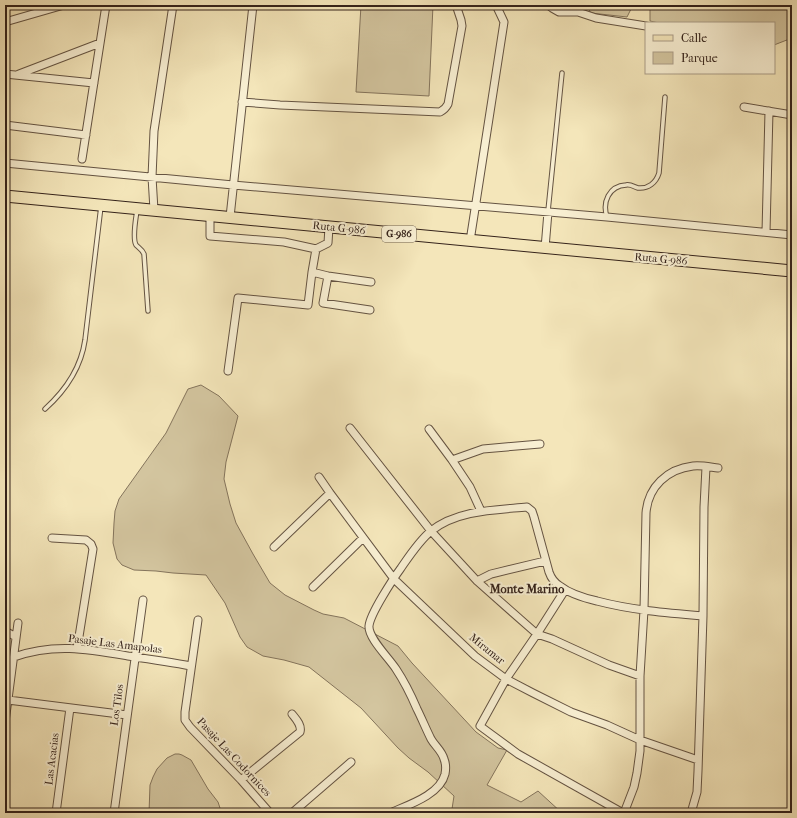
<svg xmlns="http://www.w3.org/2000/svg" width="797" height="818" viewBox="0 0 797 818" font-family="'IM FELL French Canon',serif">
<rect width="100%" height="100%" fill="#f4e6ba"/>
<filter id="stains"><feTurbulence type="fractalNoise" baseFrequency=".005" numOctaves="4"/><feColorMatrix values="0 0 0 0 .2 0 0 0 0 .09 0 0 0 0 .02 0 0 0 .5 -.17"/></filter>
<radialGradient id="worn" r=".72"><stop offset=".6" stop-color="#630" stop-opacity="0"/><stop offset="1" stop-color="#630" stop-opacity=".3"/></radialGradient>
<path fill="#d3c59f" stroke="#84745c" d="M361 5H433L429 96 356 92Z
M586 5H633L627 17 591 13Z
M650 5H792V38L774 45V23H659L650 21Z
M201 385 219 396 238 416 226 462 224 479 230 504 236 523 253 554 270 583 285 595 314 610 323 614 344 618 398 646 412 663 476 732 498 748 507 750 487 785 521 802 538 791 562 813H436L452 809 454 796 428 772 409 758 398 748 361 708 309 667 284 660 263 656 247 647 240 637 225 603 206 575 173 573 156 571 134 570 122 565 117 559 113 543 114 523 115 511 119 499 166 433 188 389Z
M175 754H179L182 755 191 760 208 789 218 802 220 808 219 813H149L150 785 153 777 157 769 167 758Z"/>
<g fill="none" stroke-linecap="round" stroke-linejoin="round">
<g stroke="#645342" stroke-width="5.5">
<path id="service" d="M137 210C136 218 132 238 136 245 139 248 142 249 144 254L148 311
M548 211 562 73
M607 217C602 202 609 186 626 185 631 184 634 187 638 188 648 189 656 183 659 173L665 97
M45 409C66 390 81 368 85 340L101 206"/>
</g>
<g stroke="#645342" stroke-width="9">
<path id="minor" d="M548 5 552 8 559 12H578L596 18 646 26
M5 22 64 5
M5 74 94 83
M19 74 100 43
M242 102 280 105 440 112C444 110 446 108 448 104L462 26 461 20 456 5
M744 107 792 115
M5 125 86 135
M82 159 106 5
M5 163 233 185 607 217 792 235
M154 210 152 177 154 131 173 5
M210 215V236L284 242 316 249
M230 217 253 5
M766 232 769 111
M470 241 504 22 496 5
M545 248 548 212
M312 272 328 276 371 282
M328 276 323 303 370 310
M228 371 238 298 308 305 312 272 316 249 328 243 329 227
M350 428 431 531 477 581 537 634 552 639 609 665 640 676
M429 429 452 460 470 487 481 511
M452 460 483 449 540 444
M319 477 330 493 394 579 475 656 506 679 533 693 571 712 607 725 640 740 698 760
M52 538 86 540 91 544 93 549 77 649
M274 547 330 493
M477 581 491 574 545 561
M313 587 363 538
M565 590 537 634 506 679 480 726 518 754 623 813
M198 620 185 712V720L190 727 241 780 270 813
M5 631 16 637
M14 657C54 643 87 649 128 656 149 659 170 662 191 666
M8 700 127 715
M5 722 18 623
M241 780 300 732C302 725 296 719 292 714
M56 813 70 708
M114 813 143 600
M292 813 351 762
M390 813C408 805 440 795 445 774 446 769 446 764 444 759 442 751 435 746 431 739 426 729 422 719 417 709 411 695 404 681 396 669 389 658 368 638 369 626 370 614 393 579 401 568 410 555 419 541 431 531 457 510 495 510 527 507L532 511 534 517 549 572C551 578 555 583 560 586 570 594 584 598 597 601 631 610 667 613 703 616
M624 813 634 787 637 773 640 751V676L644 610 646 513C648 487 667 469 693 466 701 465 710 467 718 468
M691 813 697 792 698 771 703 616 704 507 706 467"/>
</g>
<g stroke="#34221a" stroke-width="13">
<path id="primary" d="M5 196 792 271"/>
</g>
<use href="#service" stroke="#f8efd2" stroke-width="3.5"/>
<use href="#minor" stroke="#f8efd2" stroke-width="7"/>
<use href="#primary" stroke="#f4e6ba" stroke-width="11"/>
</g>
<g text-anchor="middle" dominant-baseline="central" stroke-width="4" stroke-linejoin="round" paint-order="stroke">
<rect fill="#f8efd2" stroke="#6f6051" stroke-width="1" x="382" y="226" width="34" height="16" rx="3"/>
<g font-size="10" font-weight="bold" fill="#34221a">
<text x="399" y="234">G-986</text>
</g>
<g font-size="11" fill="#34221a" stroke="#f8efd2">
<text transform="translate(339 228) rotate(6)">Ruta G-986</text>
<text transform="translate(661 259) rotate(5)">Ruta G-986</text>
<text transform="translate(115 644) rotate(7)">Pasaje Las Amapolas</text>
<text transform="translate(487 649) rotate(39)">Miramar</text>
<text transform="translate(117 705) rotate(-82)">Los Tilos</text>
<text transform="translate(234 757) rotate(47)">Pasaje Las Codornices</text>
<text transform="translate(52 759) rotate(-83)">Las Acacias</text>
</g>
<g font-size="12" font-weight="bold" fill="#34221a" stroke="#f8efd2">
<text x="527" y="589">Monte Marino</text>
</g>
</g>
<rect width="797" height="818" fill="none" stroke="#f4e6ba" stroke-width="20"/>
<rect x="6" y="6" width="785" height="806" fill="none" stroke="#34221a" stroke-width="2"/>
<rect x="10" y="10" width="777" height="798" fill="none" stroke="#34221a"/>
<rect x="645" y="22" width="130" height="52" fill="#f8efd2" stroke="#aa9d88"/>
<rect x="653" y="35" width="20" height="6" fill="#f4e6ba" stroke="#aa9d88"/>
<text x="681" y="42" font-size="12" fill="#34221a">Calle</text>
<rect x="653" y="52" width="20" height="12" fill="#d3c59f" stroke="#aa9d88"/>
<text x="681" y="62" font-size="12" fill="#34221a">Parque</text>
<rect width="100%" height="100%" filter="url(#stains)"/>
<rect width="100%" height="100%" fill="url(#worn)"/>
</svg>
